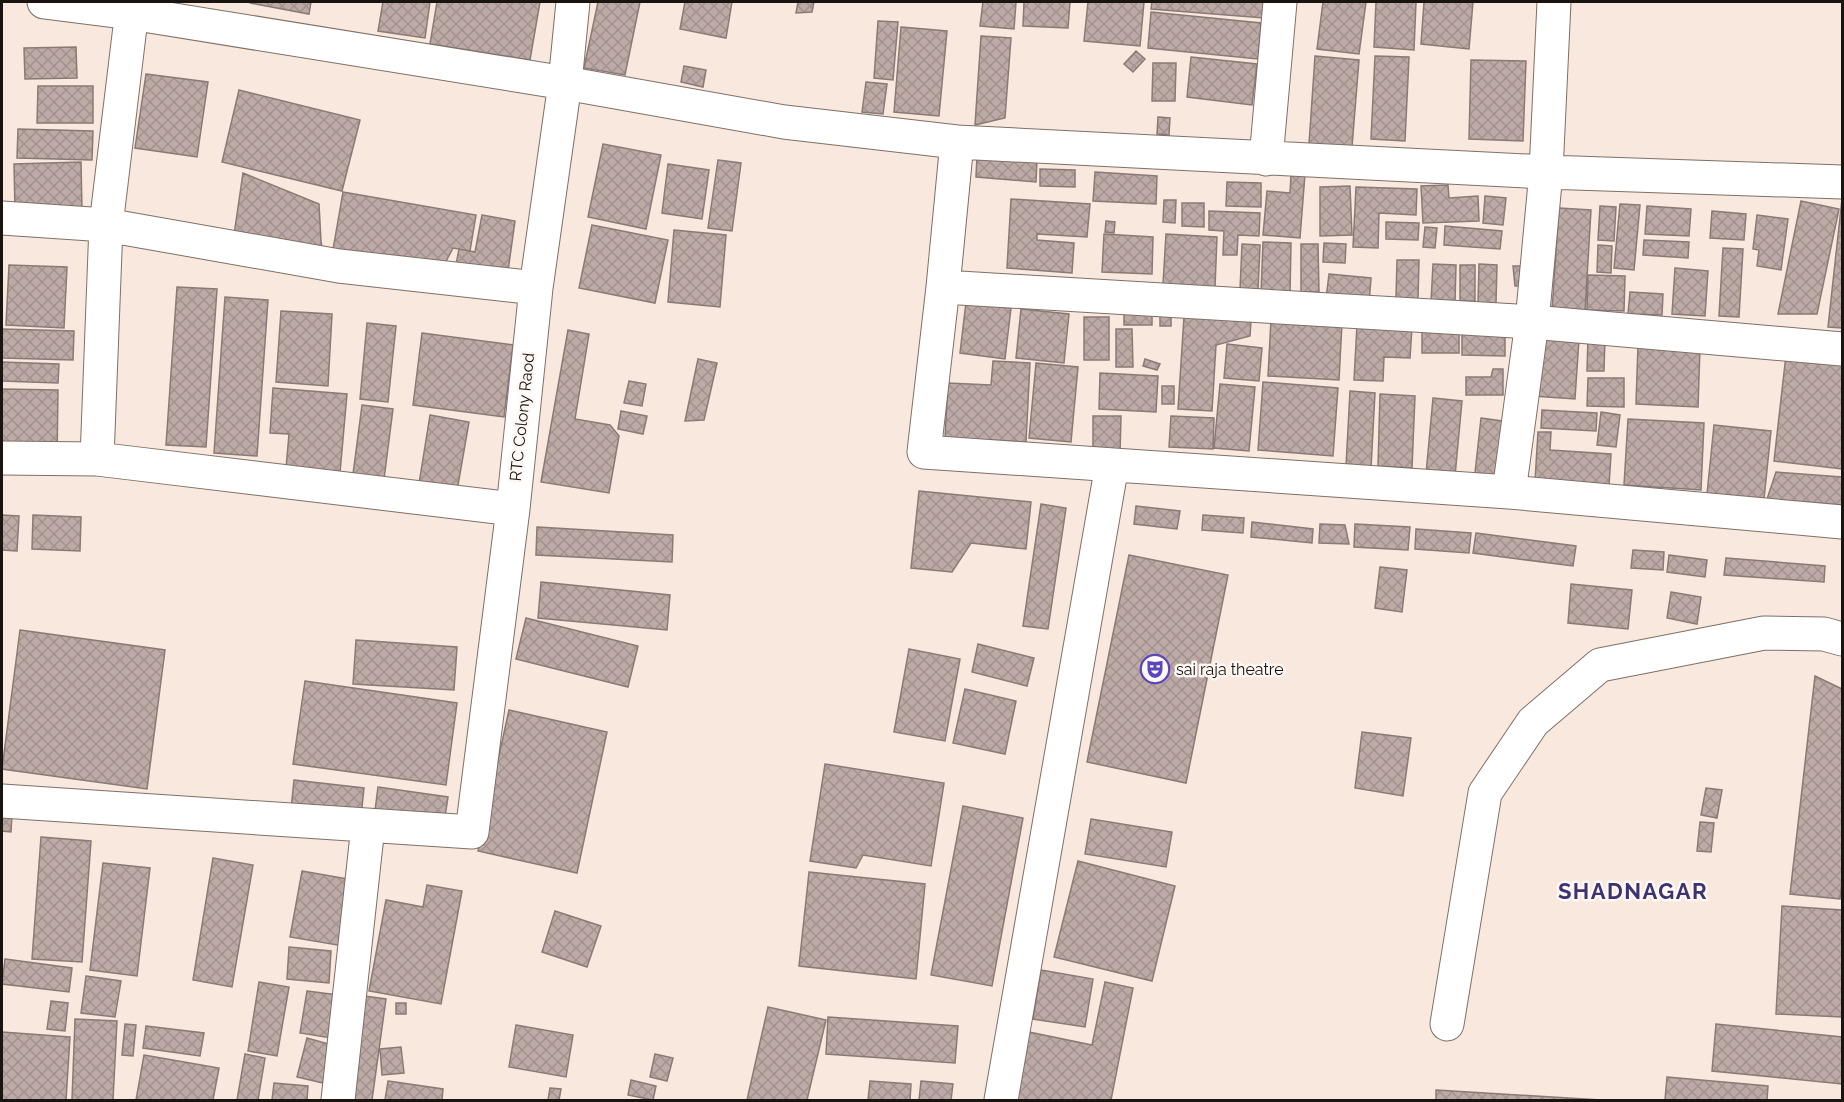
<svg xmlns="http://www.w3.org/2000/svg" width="1844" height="1102" viewBox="0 0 1844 1102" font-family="Raleway,sans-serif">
<defs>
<pattern id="building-cross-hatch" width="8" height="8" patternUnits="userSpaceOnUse" patternTransform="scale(1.5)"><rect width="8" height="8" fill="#bdaaa6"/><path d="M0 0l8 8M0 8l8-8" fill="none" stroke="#a2918e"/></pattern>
</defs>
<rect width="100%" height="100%" fill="#f8e8dd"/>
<path fill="url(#building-cross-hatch)" stroke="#8b7976" stroke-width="1.5" d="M250 2H311L309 14 250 3Z
M383 2H430L425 38 378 31Z
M437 2H540L530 60 430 44Z
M598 2H640L625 75 584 68Z
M685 2H732L726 38 680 29Z
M798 2H814L812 12 796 13Z
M983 2H1016L1014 29 980 26Z
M1024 2H1070L1068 28 1023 26Z
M1088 2H1144L1140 46 1084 41Z
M1152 2H1265L1264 18 1151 9Z
M1323 2H1366L1359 54 1317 49Z
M1376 2H1416L1414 50 1374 47Z
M1424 2H1473L1469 49 1421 44Z
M1151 12 1261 23 1258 59 1148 48Z
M878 21 898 22 893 80 874 78Z
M901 27 947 31 939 116 894 112Z
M981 36 1011 38 1005 118 975 125Z
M76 47 77 78 25 79 24 48Z
M1136 51 1145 59 1133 72 1124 64Z
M1315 56 1359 60 1352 147 1309 144Z
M1375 56 1409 57 1405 141 1371 139Z
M1191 57 1257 64 1252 105 1187 97Z
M1471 60 1526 61 1523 141 1469 139Z
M1153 63H1176L1175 101H1152Z
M684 66 706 70 703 87 681 82Z
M146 74 208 82 197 157 135 148Z
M866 82 887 84 883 114 862 112Z
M38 86H93V123H37Z
M239 90 360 120 342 191 222 162Z
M1158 117 1170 118 1169 135 1157 134Z
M18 129 93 131 92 160 17 158Z
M603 144 661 155 646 229 588 217Z
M977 155 1037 159 1036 182 976 177Z
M718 160 741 163 732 231 708 228Z
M81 162 82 210 15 211 14 164Z
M668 164 709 170 702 219 662 213Z
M1040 169 1075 170V187L1040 186Z
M1095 172 1157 176 1156 204 1093 201Z
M243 173 319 204 321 241 324 260 234 235Z
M1305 174 1300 238 1263 235 1267 191 1290 193 1291 176Z
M1227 182 1261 183V207L1226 206Z
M1448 185 1449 198 1478 196 1479 221 1423 223 1421 186Z
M1350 186 1352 235 1320 236V187Z
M1356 187 1417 189 1416 215 1379 213 1378 248 1353 247Z
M343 192 476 215 470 251 453 248 443 267 331 261Z
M1485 196 1506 198 1503 225 1483 223Z
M1011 199 1090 204 1087 237 1037 234V240L1074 243 1072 273 1007 268Z
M1842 199V328L1828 327Z
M1164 200H1176L1175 223 1163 222Z
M1801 201 1839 209 1817 314H1778Z
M1182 203H1204V227L1182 226Z
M1620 204 1640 205 1634 270 1614 268Z
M1600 206 1616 207 1614 241 1598 240Z
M1647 206 1691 209 1689 236 1645 234Z
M1559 208 1591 210 1585 312 1552 310Z
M1209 211 1260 213 1259 236 1238 235 1237 255H1223L1224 231 1209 230Z
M1712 211 1746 214 1744 240 1710 238Z
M482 215 515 221 507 278 454 275 459 249 475 252Z
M1757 215 1788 219 1781 270 1757 266 1759 250 1753 249Z
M1106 221 1115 222 1114 233 1105 232Z
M1386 222 1419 223 1418 240 1386 239Z
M592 225 668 240 655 303 579 288Z
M1445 226 1502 231 1500 249 1444 245Z
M1425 227 1437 228 1435 248 1423 247Z
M674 230 726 235 720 307 668 302Z
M1104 234 1153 237 1152 274 1102 272Z
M1166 234 1217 237 1215 287 1163 284Z
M1644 240 1689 242 1688 258 1643 255Z
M1263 242 1291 243 1290 295 1261 294Z
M1324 243 1346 244 1345 263 1323 262Z
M1242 244 1260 245 1258 290H1240Z
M1301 244H1318L1319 292H1301Z
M1598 245 1612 246 1611 273 1597 272Z
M1723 248 1743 249 1739 317 1719 316Z
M1397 260H1419L1418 299 1396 298Z
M1433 264 1456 265 1455 303 1431 302Z
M1479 264 1497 265 1496 303H1478Z
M9 265 67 267 64 328 6 325Z
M1460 265H1475V301H1460Z
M1513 266H1525L1526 286H1515Z
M1675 268 1708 271 1705 316 1672 314Z
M1329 274 1371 278 1369 304 1326 299Z
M1588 275 1625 276 1624 311 1587 310Z
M177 287 217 289 206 447 166 445Z
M1630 292 1663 294 1662 315 1628 314Z
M225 297 268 300 257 456 214 453Z
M966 302 1011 308 1005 359 960 353Z
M1021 309 1069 314 1064 363 1016 358Z
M1124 309 1152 310V325H1124Z
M281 311 332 314 328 386 276 382Z
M1160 313H1171V326H1160Z
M1084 317H1109V360H1084Z
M1184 317 1251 321 1250 336 1216 345 1212 411 1178 409Z
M1271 319 1342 323 1339 380 1268 376Z
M367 323 396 326 388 402 360 399Z
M1357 325 1412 327 1410 358 1384 357 1383 381 1354 380Z
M2 329 74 331 73 360 2 358Z
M1116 329H1132L1133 367H1116Z
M568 330 589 334 575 419 610 425 619 436 609 493 541 482Z
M1462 330 1505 331V356L1462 355Z
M1422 332H1459V353H1422Z
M422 333 513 345 504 417 413 405Z
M1537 336 1579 339 1575 399 1533 396Z
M1588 338H1605L1604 371H1587Z
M1227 344 1262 348 1259 381 1224 378Z
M1638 345 1700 348 1698 407 1636 404Z
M1786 355 1842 361V469L1774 461Z
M698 359 717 363 704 420 685 421Z
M1145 359 1160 364 1157 370 1143 366Z
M993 361 1030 363 1026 442 945 438 948 383 991 385Z
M2 362 59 364 58 383 2 381Z
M1036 363 1078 367 1071 442 1029 438Z
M1493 369H1503V395H1466V377H1491Z
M1100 373 1158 376 1156 412 1099 409Z
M1588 378H1624V407L1587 406Z
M629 381 646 384 642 406 624 403Z
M1263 382 1338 388 1333 456 1258 450Z
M1220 384 1255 387 1249 451 1214 448Z
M1162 386H1174V404H1162Z
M273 388 347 394 339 484 285 480 289 434 270 433Z
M2 389 58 390 57 462 2 461Z
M1350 391 1375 393 1371 468 1346 466Z
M1380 394 1415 396 1412 468 1378 466Z
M1433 398 1462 401 1455 476 1426 474Z
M362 405 393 409 383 487 352 482Z
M1542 410 1597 413 1596 431 1541 428Z
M621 411 647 416 643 434 618 429Z
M1601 412 1620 415 1616 447 1597 445Z
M430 415 469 422 457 491 419 484Z
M1093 416H1121L1120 454H1093Z
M1171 416 1214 418 1213 449 1169 447Z
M1481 418 1502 421 1496 476 1475 473Z
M1628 419 1704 423 1701 490 1624 485Z
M1714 425 1771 431 1764 499 1707 494Z
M1538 432H1551L1550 450 1611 454 1609 486 1535 481Z
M1776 472 1842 477V505L1767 499Z
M919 491 1031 502 1026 549 971 543 952 572 911 568Z
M1041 504 1066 508 1048 629 1023 626Z
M1136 506 1180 511 1177 529 1134 524Z
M2 515 19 516 17 551 2 550Z
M33 515 81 517 80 551 32 549Z
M1203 515 1244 518 1243 533 1202 530Z
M1252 522 1313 529 1312 543 1251 537Z
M1320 524 1345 525 1349 544 1319 543Z
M1355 524 1410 527 1408 550 1354 547Z
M537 527 673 535 672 562 536 555Z
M1416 529 1471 533 1469 553 1415 549Z
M1476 533 1576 546 1573 566 1473 553Z
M1633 550 1664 552 1663 570 1631 568Z
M1129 555 1228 575 1186 783 1087 762Z
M1669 555 1707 560 1705 577 1667 572Z
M1726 558 1825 566 1824 582 1724 575Z
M1380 567 1407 570 1402 612 1375 608Z
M541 582 670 595 667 630 538 618Z
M1571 584 1632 590 1628 629 1568 623Z
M1671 592 1701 597 1697 624 1667 618Z
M526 618 638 646 628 687 516 659Z
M20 630 165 650 147 789 2 769Z
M356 640 457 647 454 690 353 684Z
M978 644 1034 658 1027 686 972 672Z
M909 649 960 659 945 741 894 732Z
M1815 676 1842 689V882L1840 899 1790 894Z
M305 681 457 703 446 785 293 764Z
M965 689 1016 701 1005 754 953 743Z
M509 710 607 732 577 873 478 851Z
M1362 732 1411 738 1403 796 1355 788Z
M825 764 944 783 931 866 863 855 856 868 810 861Z
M294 780 364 788 359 836 289 829Z
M378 787 448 797 441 844 372 834Z
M1706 788 1722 790 1717 818 1701 815Z
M963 806 1023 818 992 986 931 975Z
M2 813 12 814 11 832 2 831Z
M1091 819 1172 832 1166 867 1085 854Z
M1700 822 1714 823 1711 852 1697 851Z
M41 837 91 841 82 962 32 959Z
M213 858 253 865 232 987 193 980Z
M1078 861 1175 886 1152 981 1054 957Z
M103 863 150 868 137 976 90 970Z
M302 871 354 880 343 946 290 937Z
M809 872 925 884 916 979 799 966Z
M427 885 462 891 441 1004 369 991 386 900 423 907Z
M1782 906 1842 910V1017L1776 1014Z
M555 911 601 926 587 967 542 952Z
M289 947 331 951 329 983 287 979Z
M5 959 72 968 69 992 2 984Z
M1041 970 1093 979 1085 1027 1033 1019Z
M86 976 121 981 115 1017 81 1013Z
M259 982 289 987 277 1056 248 1051Z
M1105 982 1133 988 1111 1100H1005L1019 1030 1092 1045Z
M307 991 338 995 331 1038 300 1033Z
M357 995 386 999 372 1100H343Z
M51 1001 68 1003 65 1031 47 1029Z
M396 1003H406V1014H396Z
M768 1007 826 1020 807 1100H747Z
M828 1017 958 1026 955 1063 826 1054Z
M75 1019 117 1021 113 1100H72Z
M125 1024 136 1025 133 1056 122 1055Z
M1716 1024 1842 1037V1084L1712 1071Z
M516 1025 573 1035 566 1077 509 1067Z
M146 1026 204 1033 200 1056 143 1048Z
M2 1032 70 1037 66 1100H2Z
M307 1038 332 1045 323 1083 297 1077Z
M401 1047 404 1073 382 1075 380 1049Z
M245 1054 265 1058 258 1100H237Z
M655 1054 673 1058 667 1081 650 1077Z
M144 1055 219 1068 213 1100H136Z
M1667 1077 1768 1086 1767 1100H1665Z
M631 1080 656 1086 653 1100 628 1095Z
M388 1081 443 1089 442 1100H385Z
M870 1081 911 1084 910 1100H868Z
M921 1081 953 1084 951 1100H919Z
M274 1083 308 1086 307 1100H272Z
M550 1088 561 1089 559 1100H548Z
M1436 1090 1601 1100H1436Z"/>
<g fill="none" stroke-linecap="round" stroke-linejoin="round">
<g stroke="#7e7067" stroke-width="35">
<path id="minor" d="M44 2 131 13 565 83 784 122 957 142 1546 172 1842 182
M957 142 943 287 924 452 1509 492 1842 522
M1266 159 1280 2
M2 218 106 225 339 266 536 288
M943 287 1532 322 1842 349
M2 458 97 459 513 509
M97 459 106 225 133 2
M1509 492 1532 322 1546 172 1554 2
M2 801 472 832 513 509 536 288 565 83 573 2
M1447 1024 1485 793 1533 722 1600 665 1764 633 1824 634 1842 639
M338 1100 368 826
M1001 1100 1112 465"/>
</g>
<use href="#minor" stroke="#fff" stroke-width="33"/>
</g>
<defs>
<g id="theatre-ring" transform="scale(1.5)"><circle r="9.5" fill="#fef7f3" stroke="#5b46be" stroke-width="1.5"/><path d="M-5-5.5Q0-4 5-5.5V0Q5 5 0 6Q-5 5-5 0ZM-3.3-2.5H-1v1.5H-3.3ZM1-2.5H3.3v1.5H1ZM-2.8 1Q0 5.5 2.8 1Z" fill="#5b46be"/></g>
</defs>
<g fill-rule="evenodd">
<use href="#theatre-ring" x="1155" y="669"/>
</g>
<g text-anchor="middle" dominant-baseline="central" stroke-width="5" stroke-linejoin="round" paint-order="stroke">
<g font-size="16" fill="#191410" stroke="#fef7f3">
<text transform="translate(522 417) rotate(-84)">RTC Colony Raod</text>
</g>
<g font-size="16" fill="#191410" stroke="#fef7f3" text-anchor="start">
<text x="1176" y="669">sai raja theatre</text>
</g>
<g font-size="22" font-weight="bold" letter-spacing="1.5" fill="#3b3470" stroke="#fef7f3">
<text x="1633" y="891">SHADNAGAR</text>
</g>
</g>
<rect width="1844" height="1102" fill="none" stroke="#191410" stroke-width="6"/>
</svg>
